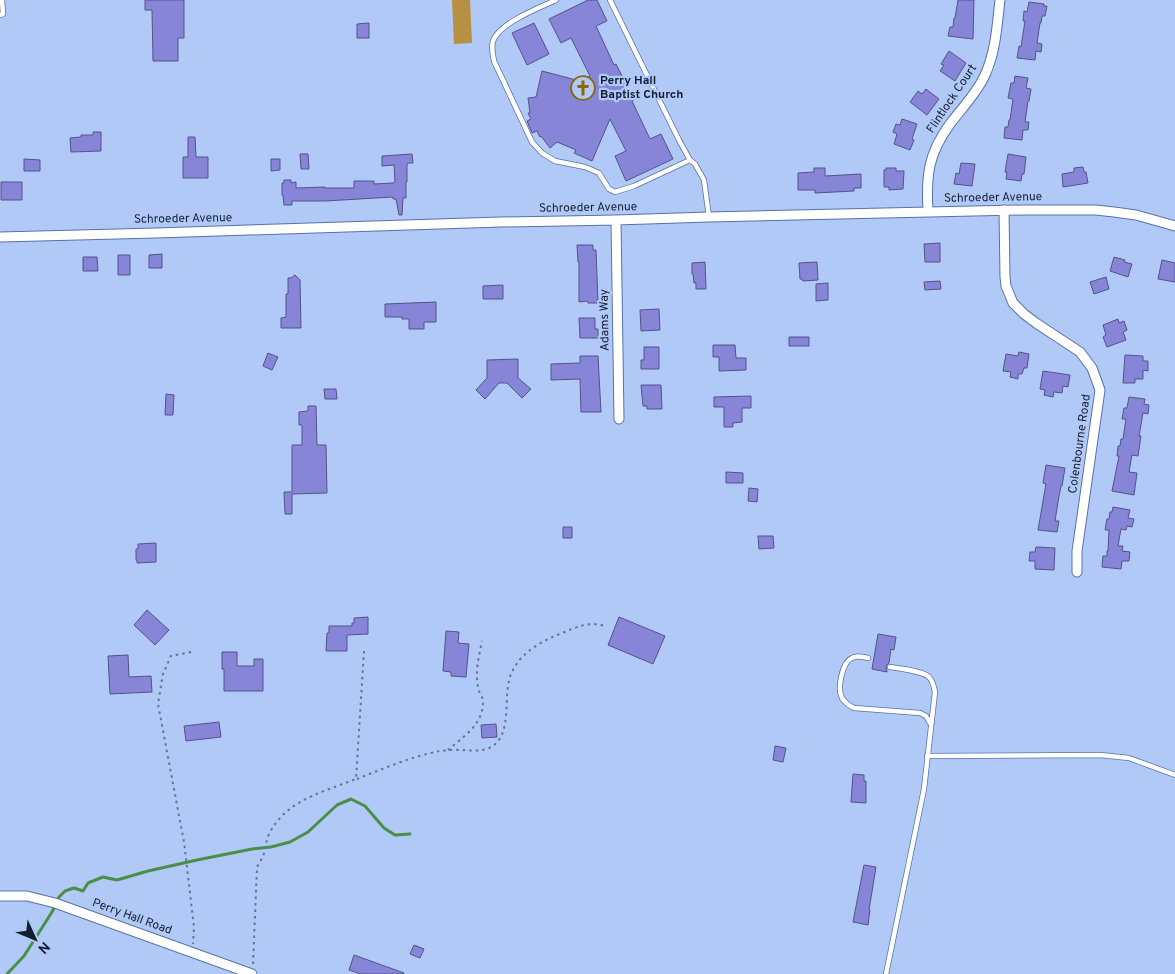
<svg xmlns="http://www.w3.org/2000/svg" width="1175" height="974" viewBox="0 0 1175 974" font-family="Overpass,sans-serif">
<rect width="100%" height="100%" fill="#b1c9f6"/>
<path fill="#b79043" d="M452 0H470L472 43 454 44Z"/>
<g fill="none" stroke-linecap="round" stroke-linejoin="round">
<path stroke="#4b8e48" stroke-width="3" d="M7 974 24 956 52 912 59 897 65 891 74 888 83 891 88 883 103 877 117 880 148 871 197 860 252 849 271 847 290 842 308 832 337 805 351 799 365 806 384 828 395 835 410 834"/>
</g>
<path fill="#8685d8" stroke="#545389" d="M145 0H184V38H178V61H153L152 10H145Z
M588 0H597L607 21 596 26 614 65 616 64 634 100 632 101 650 139 661 134 673 159 626 181 615 156 626 151 610 119 592 161 574 153 576 150 557 142 550 148 541 136 540 137 537 131 532 133 527 121 531 119 528 113H530L528 98 536 97 542 71 580 81 590 76 571 38 561 43 549 19Z
M958 0H974L973 39 948 36 950 27H953L954 18H955Z
M1029 2 1044 4V6H1047L1045 16H1042L1041 23H1040L1037 43 1042 44 1041 52 1036 51 1035 60 1017 58 1019 46 1021 47 1025 21H1023L1024 11 1027 12Z
M369 23V38H357V24Z
M534 23 549 54 527 65 512 33Z
M949 51 966 63 955 81 940 71 944 65 941 64Z
M1015 76 1028 78 1026 88 1031 89 1029 101H1028L1025 122H1029L1028 130H1023L1022 140 1004 138 1005 127H1008L1009 120H1010L1013 99 1008 98 1011 83H1014Z
M926 89 939 99 927 115 910 102 918 91 922 94Z
M902 119 917 124 912 139 914 140 910 150 894 144 897 134 893 132 896 124 900 125Z
M93 132H101V151L71 152 70 138 81 137V135H93Z
M188 137H195L196 157H208V178H183V157H188Z
M300 154H308L309 169H301Z
M412 154 413 163H408L407 165V182H406V198H403L402 215H399L396 199H393V197L325 201H292V205H284L283 195H282V183H284V180H291V183L296 182V188L325 187V188H354V181H374V184L393 183 395 182 394 165 382 166V156Z
M1008 154 1026 157 1024 174H1022L1021 181 1006 179 1007 172H1005Z
M24 159 40 160V171H24Z
M271 159H280V170L271 171Z
M961 163 975 164 972 186 954 184 956 173 959 174Z
M1083 167 1084 172H1086L1088 183 1063 187 1062 174 1074 172V168Z
M814 168H825V176L861 174V188H854V191L815 193V190H798V173L814 172Z
M886 168H896V171H904L903 189 889 190V187H884V170H886Z
M1 182H22V200H1Z
M940 243V262H925L924 244Z
M577 245H593V250H596L598 303H588L587 301 579 302V262H578Z
M162 254V268H149V255Z
M118 255H130V275H118Z
M83 257H97L98 271H83Z
M1114 257 1125 260 1124 262 1132 264 1128 277 1110 271Z
M1162 260 1175 263V282L1158 279Z
M705 262 706 289H696V283H694L693 274H692V263Z
M817 262 818 280 803 281 802 279H800L799 263Z
M295 275 300 280 301 328H281V318L286 317V294H288V278H291Z
M1106 277 1109 289 1094 294 1090 282Z
M940 281 941 289 925 290 924 282Z
M828 283V300L816 301V284Z
M503 285V299H483V286Z
M436 302V322H424V329H409V319H402V317H385V304Z
M659 309 660 330 641 331 640 310Z
M579 318H595V329H598V338H580Z
M1118 319 1119 323 1124 321 1127 330 1123 332 1126 340 1107 347 1103 337 1106 335 1103 325Z
M789 337H809V346H789Z
M713 345H735L736 358H746V370L719 371V357H713Z
M644 347H659V369H641V360H644Z
M1019 352 1029 354 1027 368H1024L1022 374H1018V379L1010 377 1011 372 1003 371 1006 354 1018 356Z
M268 353 278 357 272 370 263 366Z
M1125 355 1143 356V361H1148V371L1143 370V379H1135V383H1123Z
M580 356H598L601 412H581L580 379 551 380V364L580 363Z
M518 359V378L531 389 522 398 507 383H499L485 399 476 390 487 378V360Z
M1043 371 1070 375 1068 387 1063 386 1062 393 1054 392 1053 397 1044 395 1045 390 1040 389Z
M641 385H661L662 409H647V406H643Z
M324 389H336L337 399H325Z
M166 394 174 395 173 415H165Z
M751 396V408H742V422L733 423V427H724V407H714V397Z
M1129 397 1145 399 1144 404 1149 405 1148 414 1143 413 1139 436H1141L1138 456 1132 455 1129 472 1137 473 1134 495 1112 491 1119 456H1117L1118 446H1120L1121 439H1123L1126 419H1122L1124 408H1127Z
M308 406H316L317 445H326L327 493 292 494V514H285L284 492H292V445H302V425H299V412L308 411Z
M1046 465 1065 468 1062 486H1061L1059 496 1055 521H1059L1057 532 1038 530 1046 484 1043 483Z
M726 472 743 473V483H726Z
M749 488 758 489 757 502 748 501Z
M1113 507 1130 510 1128 518 1134 519 1132 527 1127 526 1126 530 1121 529 1118 546H1123L1122 551 1130 552 1129 561H1122L1121 569 1102 567 1103 556H1107V551H1108L1109 530H1105L1107 519H1109L1110 512H1112Z
M563 527H572V538H563Z
M758 536H773L774 548 759 549Z
M156 543V562L137 563V560H136V549H138V544Z
M1036 547 1055 548 1054 570 1035 569V561H1029L1030 552H1035Z
M147 610 169 630 155 645 134 625Z
M368 617V634L347 635V651H326L327 633H329V626H352V623H354V618Z
M619 617 665 636 653 664 608 645Z
M446 631 459 632 458 643 469 644 466 677 451 676V672L443 671Z
M878 634 896 637 894 650 891 649 889 663 886 666 887 672 872 669Z
M222 652H237V666H254V659H263V691H224V669H222Z
M128 655 129 677 151 676 152 692 110 694 108 656Z
M219 722 221 737 186 741 184 726Z
M496 724 497 737 482 738 481 725Z
M775 746 786 748 783 762 773 760Z
M853 774 864 775V781H866V803L851 802Z
M864 865 876 867 869 910H870L868 925 853 922Z
M414 945 424 949 420 958 410 954Z
M354 955 404 973V974H361L349 970Z"/>
<g fill="none" stroke-linecap="round" stroke-linejoin="round">
<g stroke="#5772a5" stroke-width="6">
<path id="lane" d="M556 0C539 8 499 23 493 41 491 48 493 55 494 61L532 142 542 153 555 161 585 167 599 173 609 189 615 192 634 186 690 160
M610 0 679 140 690 160 695 164 704 180 709 217
M0 15 3 14 2 0
M868 658C863 657 857 655 852 658 842 662 837 689 842 698 845 703 850 706 854 708L920 713 926 716 930 723
M927 756 1100 755 1129 758 1175 775
M886 974 924 789 935 692C934 687 933 681 929 677 925 672 898 668 890 667"/>
</g>
<g stroke="#5772a5" stroke-width="11">
<path id="street" d="M1004 210 1005 277 1006 286 1013 303 1024 314 1036 323 1080 352 1092 368 1100 390 1077 551V572
M928 211C926 176 928 154 950 124 962 108 977 93 985 75 996 51 997 25 1000 0
M616 220 619 419
M0 237 156 233 501 222 616 220 709 217 1023 210H1096L1114 212 1136 215 1175 226
M0 896H27L55 903 252 974"/>
</g>
<path stroke="#637495" stroke-width="2" stroke-dasharray="2.5 4" stroke-linecap="butt" d="M191 652 171 656 163 674 158 704 184 842 194 927 193 944
M448 750C463 737 484 724 483 701 483 696 478 692 478 687 475 671 479 656 482 641
M357 779C382 769 413 756 440 751 443 751 447 750 451 750 463 749 477 753 489 748 515 737 501 693 512 672 521 652 542 641 562 633 577 627 588 621 605 626
M253 964 257 867C259 863 263 858 264 853 266 847 266 841 269 834 286 800 323 792 356 779L364 651"/>
<use href="#lane" stroke="#fff" stroke-width="4.5"/>
<use href="#street" stroke="#fff" stroke-width="9"/>
</g>
<defs>
<g id="church-ring" transform="scale(1.25)"><circle r="9.5" fill="#b1c9f6" stroke="#8c6607" stroke-width="1.5"/><path d="M-1.2-6h2.4v3.5h3.3v2.4h-3.3V6h-2.4V-.1h-3.3v-2.4h3.3Z" fill="#8c6607"/></g>
</defs>
<g fill-rule="evenodd">
<use href="#church-ring" x="583" y="88"/>
</g>
<g text-anchor="middle" dominant-baseline="central" stroke-width="4.5" stroke-linejoin="round" paint-order="stroke">
<g font-size="12" font-weight="bold" fill="#141e33" stroke="#b1c9f6" text-anchor="start">
<text x="600" y="81">Perry Hall<tspan x="600" dy="14">Baptist Church</tspan></text>
</g>
<g font-size="12" fill="#141e33" stroke="#b1c9f6">
<text transform="translate(952 99) rotate(-56)">Flintlock Court</text>
<text transform="translate(993 198) rotate(-1)">Schroeder Avenue</text>
<text transform="translate(588 208) rotate(-1)">Schroeder Avenue</text>
<text transform="translate(183 219) rotate(-1)">Schroeder Avenue</text>
<text transform="translate(605 320) rotate(-91)">Adams Way</text>
<text transform="translate(1080 444) rotate(-82)">Colenbourne Road</text>
<text transform="translate(132 917) rotate(20)">Perry Hall Road</text>
</g>
</g>
<g transform="translate(35 939) rotate(134)" stroke="#b1c9f6" stroke-width="4" paint-order="stroke">
<path d="M0-4L9 19L0 12L-9 19Z" fill="#141e33"/>
<text y="-8" font-size="14" font-weight="bold" text-anchor="middle" fill="#141e33">N</text>
</g>
</svg>
